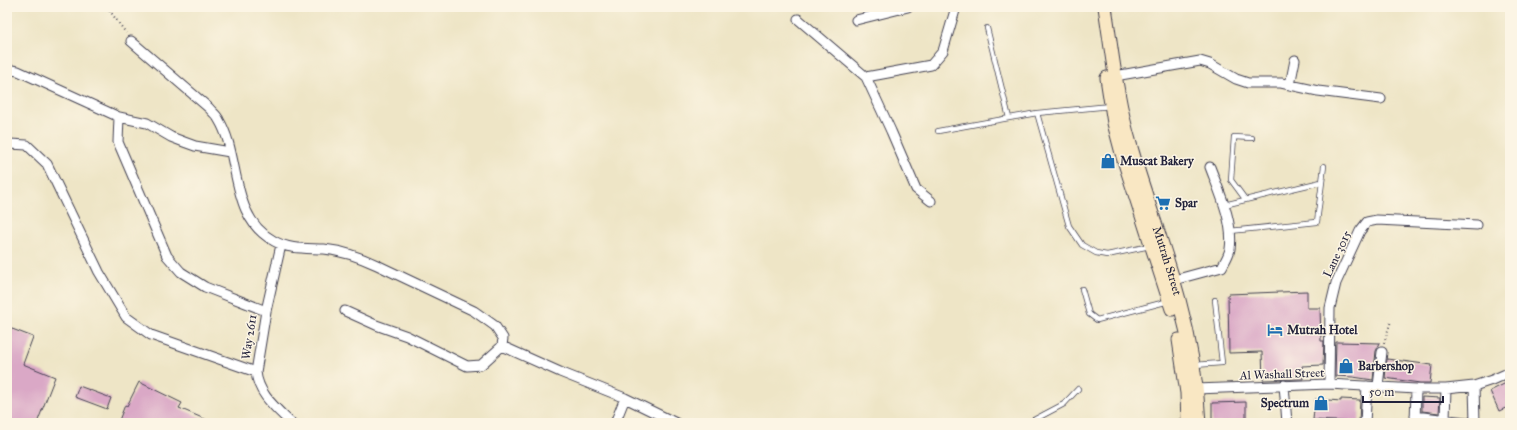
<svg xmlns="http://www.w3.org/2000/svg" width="1517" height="430" viewBox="0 0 1517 430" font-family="'IM FELL Great Primer',serif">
<rect width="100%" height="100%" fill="#fcf5e5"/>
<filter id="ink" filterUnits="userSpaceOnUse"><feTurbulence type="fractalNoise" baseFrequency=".025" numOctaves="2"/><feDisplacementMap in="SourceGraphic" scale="8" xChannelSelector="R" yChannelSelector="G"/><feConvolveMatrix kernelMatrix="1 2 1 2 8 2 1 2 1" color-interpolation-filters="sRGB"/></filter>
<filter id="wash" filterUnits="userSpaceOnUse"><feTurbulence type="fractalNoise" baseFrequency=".012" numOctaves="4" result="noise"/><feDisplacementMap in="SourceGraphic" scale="16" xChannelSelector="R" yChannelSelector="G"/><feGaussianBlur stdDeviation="0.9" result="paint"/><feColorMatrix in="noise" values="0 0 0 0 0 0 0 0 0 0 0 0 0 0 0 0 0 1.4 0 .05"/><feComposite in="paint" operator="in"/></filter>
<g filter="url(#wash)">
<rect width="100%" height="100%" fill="#eee5c6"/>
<g id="blocks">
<path fill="#daa8c6" d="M1307 291V308H1320L1321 341H1324L1323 365 1302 366 1303 379 1263 380 1262 352 1229 353 1228 294Z
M7 327 33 337 23 364 55 377 37 423H7Z
M1336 342 1380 343 1376 351 1373 380 1353 377 1335 376Z
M1387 359 1432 365 1430 383H1420L1385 378Z
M1510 381V406L1499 411 1490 391Z
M139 382 182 403 179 408 214 423H118L125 405 127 406Z
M79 386 111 398 107 409 75 397Z
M1422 397 1440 398 1439 413 1422 411Z
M1315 399 1341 401V399L1360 400 1359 422 1313 420Z
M1246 402V423H1212V403Z"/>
</g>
</g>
<g filter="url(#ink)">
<use href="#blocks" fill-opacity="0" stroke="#413f50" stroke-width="1"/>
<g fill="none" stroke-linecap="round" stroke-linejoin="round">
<g stroke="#413f50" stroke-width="6">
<path id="lane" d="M987 28 1009 118
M1037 113 1069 226 1082 245 1096 253 1107 255 1150 246
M938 131 1037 113 1111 106
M1245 199 1231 180 1234 137 1252 138
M1224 205 1321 182
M1230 231 1317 222 1324 166
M1082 289 1089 314 1097 320 1169 301
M1194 365 1222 363 1215 300
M1028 423 1064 404 1078 389"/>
</g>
<g stroke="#413f50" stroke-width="11">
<path id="street" d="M798 19 866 77 891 131 916 189 931 201
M856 20 908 7
M131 41 209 108C212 112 217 115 219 120 241 156 229 217 274 241 290 250 307 248 324 249 343 251 360 257 377 265L474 311 495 326 503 338 502 346 560 372 625 398 676 423
M7 72 12 70 18 71 119 117 147 123 171 137 184 142 195 146 230 152
M1115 76 1200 61 1210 64 1236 79 1248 83H1281L1318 91 1381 99
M866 77 931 65 943 51 956 7
M1290 85 1295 60
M119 117 118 142 167 256 181 272 205 287 266 311
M7 146 10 144 27 145 47 164 99 272 126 317 151 335 256 372
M281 245 266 311 256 372C258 394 276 408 291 423
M1174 280 1222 267C1225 261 1229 255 1230 249 1234 223 1219 191 1210 167
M345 311 376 325 407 336 467 366 481 365 502 346
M1329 384 1330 308 1336 283 1360 231 1367 222 1377 220 1477 225
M1284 385 1287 423
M1378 386 1382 352
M1474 386 1475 423
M1196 389 1329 384 1416 389H1446L1474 386 1492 380 1510 372
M1415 416 1474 423
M1445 419 1446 389
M615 423 625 398
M1365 423 1367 386
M1415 423 1416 389"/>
</g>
<g stroke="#413f50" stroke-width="15">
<g id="secondary">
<path id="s1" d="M1105 7C1112 53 1117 100 1130 144 1145 197 1165 248 1179 300 1190 340 1197 382 1199 423"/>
<path d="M1107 78 1114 123 1123 157 1172 309"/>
<path d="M1179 340 1187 393 1188 423"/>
</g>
</g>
<path stroke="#413f50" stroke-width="2" stroke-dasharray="1 3" stroke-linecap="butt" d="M107 7 126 33
M1384 343 1391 321"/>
<use href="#lane" stroke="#fff" stroke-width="4.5"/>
<use href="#street" stroke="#fff" stroke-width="9"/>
<use href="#secondary" stroke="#f9e7c3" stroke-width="13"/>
</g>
</g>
<defs>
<g id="shop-bare" transform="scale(1.2)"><path d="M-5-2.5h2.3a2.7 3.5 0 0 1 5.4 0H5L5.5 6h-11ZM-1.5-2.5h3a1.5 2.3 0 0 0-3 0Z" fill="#1f6fb2" stroke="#fcf5e5" stroke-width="2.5" paint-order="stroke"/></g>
<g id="supermarket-bare" transform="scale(1.2)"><path d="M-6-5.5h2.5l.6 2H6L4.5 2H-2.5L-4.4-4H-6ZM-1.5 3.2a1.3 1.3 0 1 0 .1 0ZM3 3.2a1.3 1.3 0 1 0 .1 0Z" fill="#1f6fb2" stroke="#fcf5e5" stroke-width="2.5" paint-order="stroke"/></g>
<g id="hotel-bare" transform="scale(1.2)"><path d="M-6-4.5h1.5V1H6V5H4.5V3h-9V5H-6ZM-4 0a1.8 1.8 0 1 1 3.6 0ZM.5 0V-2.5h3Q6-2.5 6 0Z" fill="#1f6fb2" stroke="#fcf5e5" stroke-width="2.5" paint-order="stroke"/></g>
</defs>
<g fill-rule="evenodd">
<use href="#shop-bare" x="1108" y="161"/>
<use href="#supermarket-bare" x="1163" y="203"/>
<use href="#hotel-bare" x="1275" y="330"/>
<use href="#shop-bare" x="1346" y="366"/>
<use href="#shop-bare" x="1321" y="403"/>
</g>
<g text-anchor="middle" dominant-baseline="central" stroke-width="3" stroke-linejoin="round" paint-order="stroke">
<g font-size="12" font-weight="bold" fill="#22223b" stroke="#fcf5e5" text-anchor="start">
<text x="1120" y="161">Muscat Bakery</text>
<text x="1175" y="203">Spar</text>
<text x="1287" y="330">Mutrah Hotel</text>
<text x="1358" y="366">Barbershop</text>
<text x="1309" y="403" text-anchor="end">Spectrum</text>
</g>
<g font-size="12" fill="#22223b" stroke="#fcf5e5">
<text transform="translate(1337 254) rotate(-65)">Lane 3015</text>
<text stroke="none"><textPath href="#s1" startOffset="262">Mutrah Street</textPath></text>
<text transform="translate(249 337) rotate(-81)">Way 2611</text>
<text transform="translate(1282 374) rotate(-2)">Al Washall Street</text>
</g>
</g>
<rect width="1517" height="430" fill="none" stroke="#fcf5e5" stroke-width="24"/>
<path d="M1363 396v6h80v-6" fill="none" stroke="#22223b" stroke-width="2"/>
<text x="1369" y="396" font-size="12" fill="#22223b" stroke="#fcf5e5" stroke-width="3" paint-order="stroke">50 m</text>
</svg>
